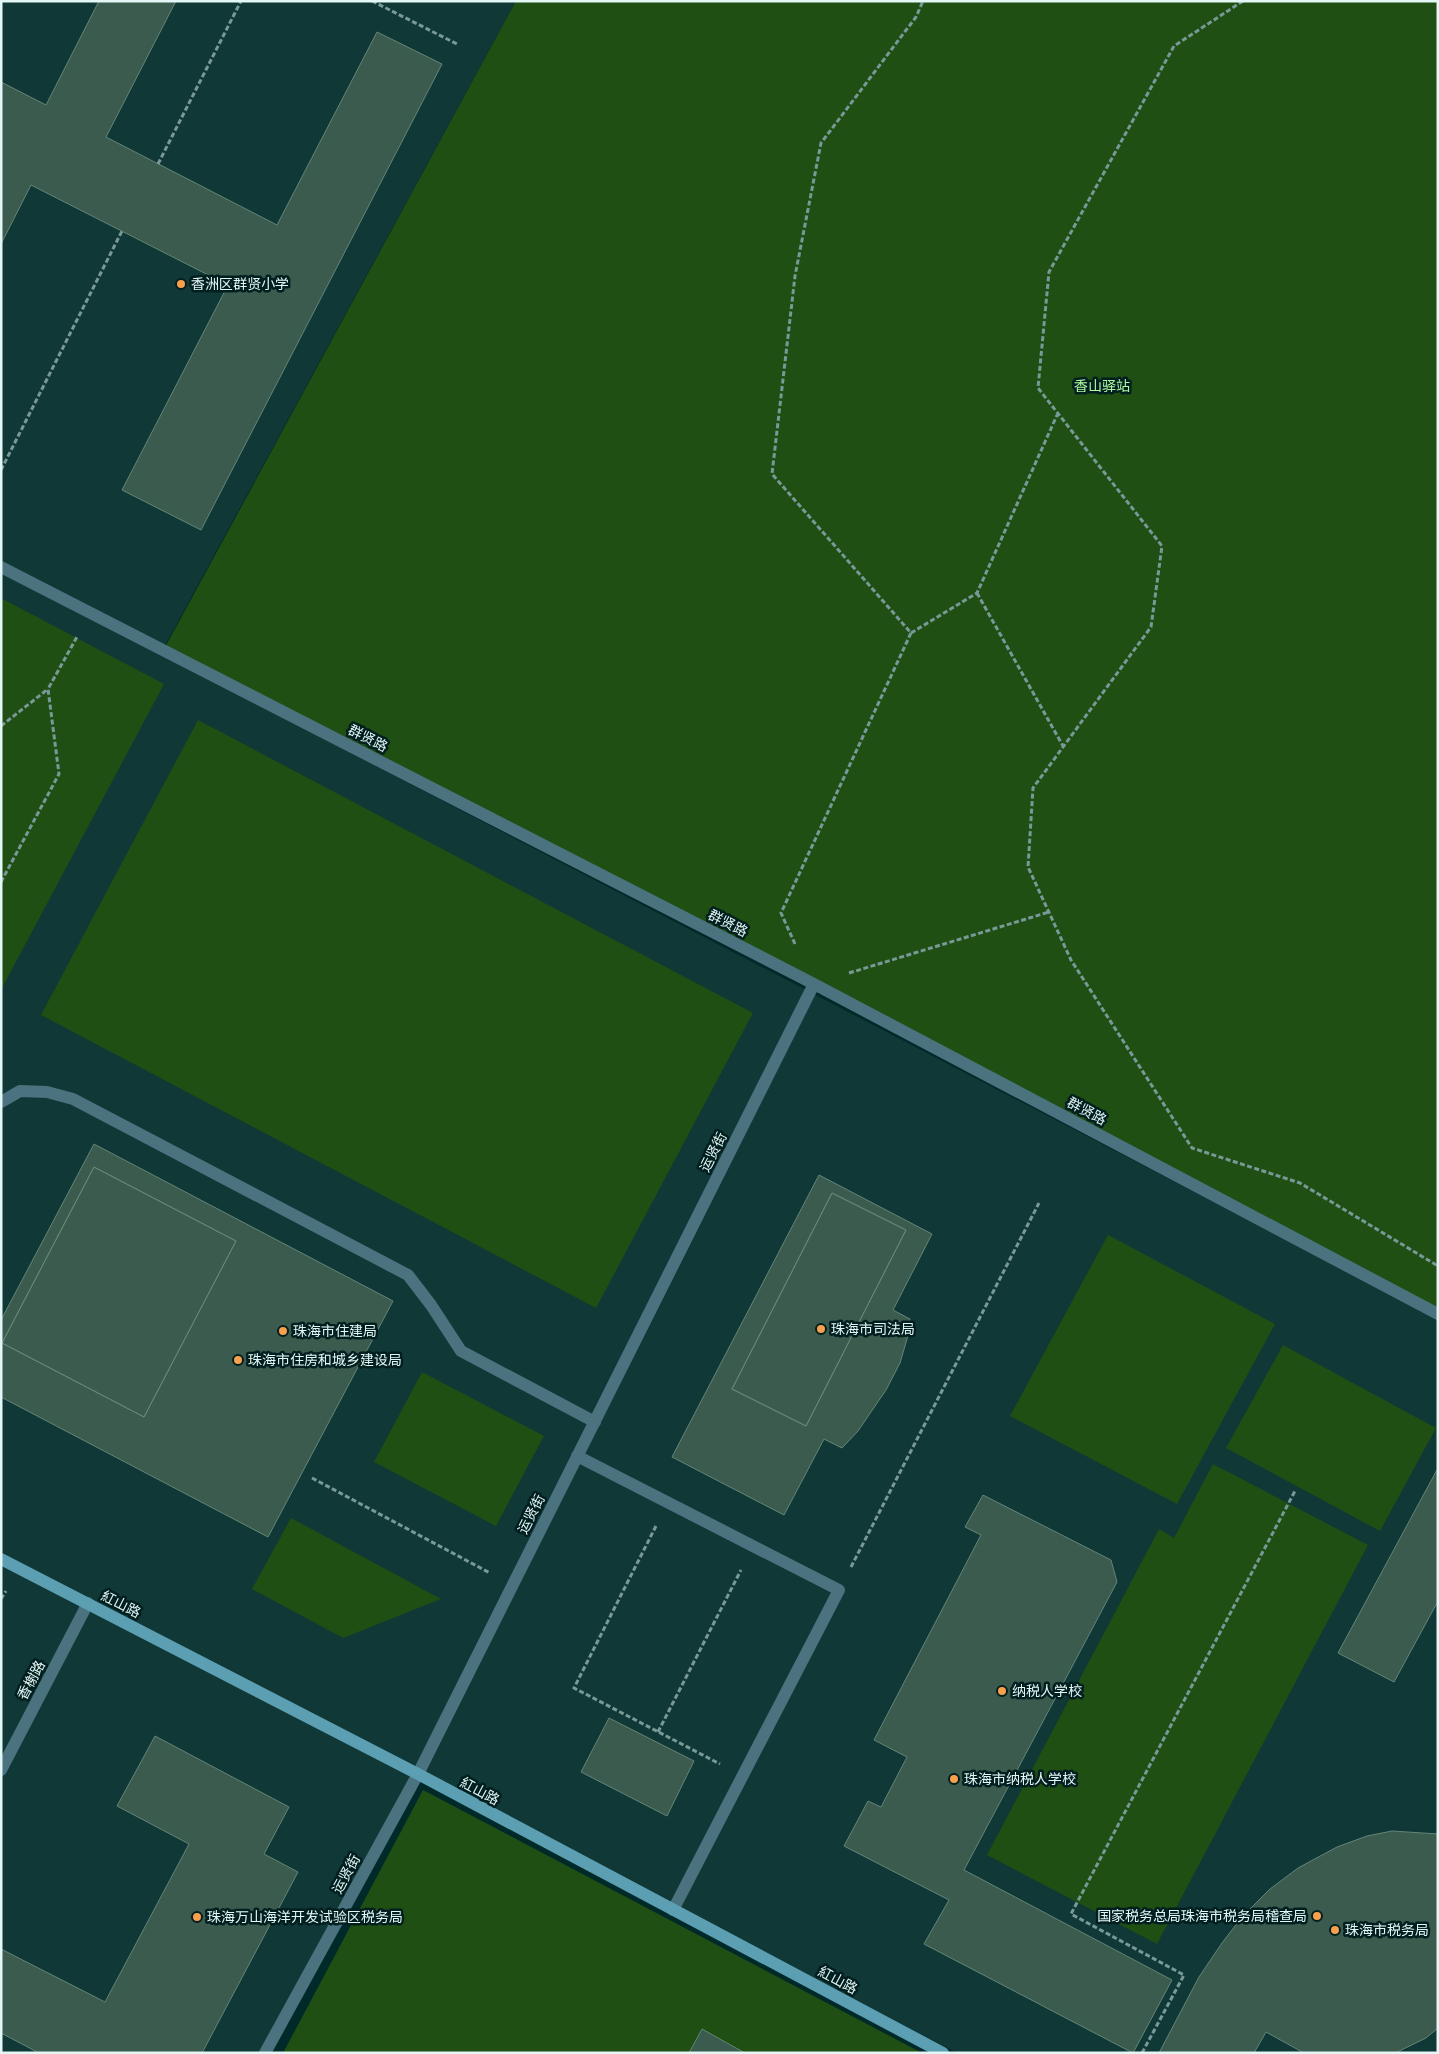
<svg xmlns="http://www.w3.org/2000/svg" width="1439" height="2054" viewBox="0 0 1439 2054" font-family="'IBM Plex Sans','Noto Sans SC',sans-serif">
<rect width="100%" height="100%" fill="#002a2a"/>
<path fill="#103837" d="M1 1H516L163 649 1 566Z
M1 571 1438 1319V2053H957L417 1770 259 2053H1Z"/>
<path fill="#1f4f13" d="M516 1H1438V1313L164 649Z
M1 598 164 684 1 990Z
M198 720 753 1013 596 1308 41 1015Z
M1108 1235 1275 1324 1177 1504 1010 1416Z
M1283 1345 1436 1428 1380 1531 1226 1448Z
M422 1372 544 1436 496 1526 374 1462Z
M1213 1464 1368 1545 1157 1944 987 1855 1159 1529 1174 1538Z
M291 1518 441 1599 343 1638 252 1589Z
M423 1790 922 2053H283Z"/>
<path fill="#3a5b4d" stroke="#648677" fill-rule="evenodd" d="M99 1H176L106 137 277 225 377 32 442 64 201 530 122 490 228 285 31 185 1 244V82L46 105Z
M94 1144 393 1301 268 1537 1 1397V1320ZM94 1167 236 1241 144 1417 2 1343Z
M94 1167 236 1241 144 1417 2 1343Z
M819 1175 932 1234 893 1310 910 1319 907 1339 900 1363 886 1390 858 1431 842 1448 824 1439 784 1515 672 1457ZM832 1193 906 1230 806 1426 732 1389Z
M832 1193 906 1230 806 1426 732 1389Z
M1438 1468V1601L1394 1682 1338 1653Z
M983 1495 1111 1560 1117 1582 964 1870 1172 1980 1133 2053 924 1944 949 1900 844 1846 868 1801 881 1807 907 1757 874 1740 981 1535 965 1527Z
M609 1718 694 1761 667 1816 581 1772Z
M155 1736 289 1807 264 1854 298 1872 202 2053H39L1 2033V1949L105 2002 189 1844 117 1806Z
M1392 1831 1438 1834V2028L1426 2038 1395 2053H1304L1266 2032 1254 2053H1159L1199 1977 1222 1943 1242 1917 1270 1889 1298 1868 1337 1847 1367 1836Z
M702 2029 745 2053H689Z"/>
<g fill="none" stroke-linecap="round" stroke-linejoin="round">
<path stroke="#799898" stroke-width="3" stroke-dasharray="5 2.5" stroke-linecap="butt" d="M372 1 457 44
M1243 1 1174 46 1049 272 1038 388 1162 546 1151 627 1033 788 1028 867 1071 960 1192 1148 1300 1183 1438 1266
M158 164 241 1
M1 470 122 231
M977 593 1063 746
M911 633 977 593 1058 413
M1 726 48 689
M1 882 59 774 48 689 78 635
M795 944 781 913 911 633 772 474 795 276 821 143 916 17 923 1
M849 973 1049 912
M312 1478 490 1573
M656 1526 574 1688 720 1764
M851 1567 1039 1203
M1 1599 6 1591
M658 1732 741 1570
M1142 2053 1184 1975 1071 1914 1295 1491"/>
<path stroke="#4a727f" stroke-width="12" d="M1 1102 20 1091 47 1092 73 1099 408 1275 431 1305 461 1351 595 1422
M577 1456 839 1590 673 1910"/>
<path stroke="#4a727f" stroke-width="12" d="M1 567 814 984 1438 1314
M1 1770 88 1603
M265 2053 418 1774 814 984"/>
<path stroke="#5c9fb3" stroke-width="12" d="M1 1559 418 1774 943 2053"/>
</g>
<g fill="#f9a04c" stroke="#021f1f" stroke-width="2">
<circle cx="181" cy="284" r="5"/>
<circle cx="821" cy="1329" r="5"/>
<circle cx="283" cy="1331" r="5"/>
<circle cx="238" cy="1360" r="5"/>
<circle cx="1002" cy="1691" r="5"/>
<circle cx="954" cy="1779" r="5"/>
<circle cx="1317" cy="1916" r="5"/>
<circle cx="197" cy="1917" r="5"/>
<circle cx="1335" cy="1930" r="5"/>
</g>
<g text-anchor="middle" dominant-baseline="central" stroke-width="5" stroke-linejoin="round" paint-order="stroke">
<g font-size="14" fill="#e2f7f6" stroke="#021f1f" text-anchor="start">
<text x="191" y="284">香洲区群贤小学</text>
<text x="831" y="1329">珠海市司法局</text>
<text x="293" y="1331">珠海市住建局</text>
<text x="248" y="1360">珠海市住房和城乡建设局</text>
<text x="1012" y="1691">纳税人学校</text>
<text x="964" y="1779">珠海市纳税人学校</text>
<text x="1307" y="1916" text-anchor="end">国家税务总局珠海市税务局稽查局</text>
<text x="207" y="1917">珠海万山海洋开发试验区税务局</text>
<text x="1345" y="1930">珠海市税务局</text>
</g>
<g font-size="14" fill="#affaa0" stroke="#021f1f">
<text x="1102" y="386">香山驿站</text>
</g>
<g font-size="14" fill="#e2f7f6" stroke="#021f1f">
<text transform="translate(368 738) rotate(27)">群贤路</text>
<text transform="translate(728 923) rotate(27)">群贤路</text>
<text transform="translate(1087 1111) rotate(28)">群贤路</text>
<text transform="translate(713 1152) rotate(-63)">运贤街</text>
<text transform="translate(531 1514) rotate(-63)">运贤街</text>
<text transform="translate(121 1604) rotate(27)">紅山路</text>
<text transform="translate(31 1680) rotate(-62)">香榭路</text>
<text transform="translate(480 1791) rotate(28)">紅山路</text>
<text transform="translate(346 1874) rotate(-61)">运贤街</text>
<text transform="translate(838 1980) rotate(28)">紅山路</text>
</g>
</g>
<rect width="1439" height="2054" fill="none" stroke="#e2f7f6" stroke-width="5"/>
</svg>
